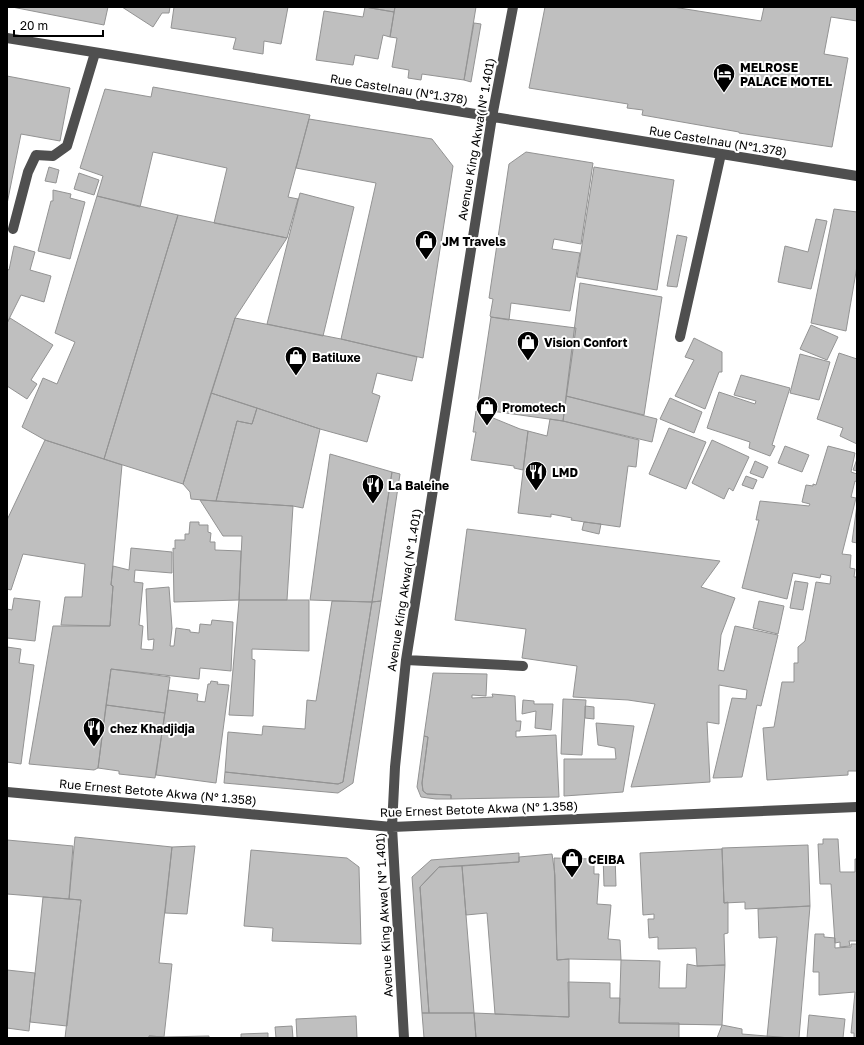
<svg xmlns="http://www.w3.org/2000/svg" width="864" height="1045" viewBox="0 0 864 1045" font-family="'Golos Text',sans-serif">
<rect width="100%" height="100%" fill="#fff"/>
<path fill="#bfbfbf" stroke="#939393" d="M12 7H108L104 25Z
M122 7H170L169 13H162L153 27Z
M174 7H288L281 44 264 41 263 54 233 49 236 38 171 28Z
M365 7 394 12 390 37 383 35 378 59 355 55 353 65 316 60 324 11 363 17Z
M365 7H395L394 12Z
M395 7H476L464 80 422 74 421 80 408 78 409 70 392 67 397 38 390 37Z
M545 7H673L761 21 764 7H857V21L831 17 824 54 848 58 832 147 739 133V132L642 115 643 110 627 108 628 104 529 88Z
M474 23 481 24 471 82 464 80Z
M7 76 70 88 60 141 21 134 7 204Z
M153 87 310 115 288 197 298 199 287 238 214 223 227 168 153 152 140 207 97 196 103 176 80 168 105 89 151 97Z
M309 119 432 139 453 166 423 358 341 339 376 183 296 168Z
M526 152 593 163 581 244 554 239 552 249 580 253 570 311 511 303 509 320 491 317 490 316 493 299 489 298 509 164Z
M49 167 59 170 56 183 45 181Z
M594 167 674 180 657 290 577 277Z
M79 173 99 180 94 195 74 189Z
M53 190 71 194 70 198 85 202 70 259 38 251 51 201H53Z
M300 193 354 207 323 336 267 324Z
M97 196 178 215 104 459 45 440 22 427 43 378 57 384 75 342 55 333Z
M834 209 857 212V266L846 331 811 323Z
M178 215 287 238 235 318 183 484 104 459Z
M816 219 827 221 811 289 778 282 785 246 808 252Z
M677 235 687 237 677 287 667 286Z
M14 246 35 252 30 270 51 276 44 302 21 295 7 323V269L9 270Z
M580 283 662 297 644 415 566 396Z
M491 317 576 328 563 421 477 409Z
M10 318 53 345 31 380 37 384 27 399 7 386V323Z
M235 318 341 339 417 357 412 381 377 373 372 393 380 396 367 442 320 429 211 393Z
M811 325 838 337 827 360 800 349Z
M694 338 722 352V372H719L705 409 675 396 694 360 685 357Z
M839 353 857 359V444L840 436 843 428 817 419Z
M800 354 830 362 819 400 790 393Z
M741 375 790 388 772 445 775 446 770 456 749 448 750 442 707 428 719 392 755 404 756 401 734 395Z
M211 393 257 408 252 424 237 421 216 501 191 499 190 492 183 484Z
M566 396 657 419 652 442 563 421Z
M670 398 702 412 694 433 660 419Z
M257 408 320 429 303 508 293 506 216 501 237 421 252 424Z
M476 411 520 429 528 431 523 470 514 468V466L471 460 476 432H473Z
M550 419 563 421 639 440 636 467 628 466 620 527 571 520 572 518 551 514V517L518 513 528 431 547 436Z
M669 428 706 442 686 489 649 474Z
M45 440 122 465 111 585 113 586 110 626 61 625 65 597H82L85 564 23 554 11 590 7 589V520Z
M712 440 749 457 733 491 729 488 724 499 692 483Z
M785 446 809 455 802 472 778 463Z
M828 446 855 453 851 472 857 474V482L855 481 851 497 856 498 842 554 851 555 850 568 855 569 854 577H857V771H848V775L767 780 763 728 774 727 782 682H794V663H798V647L805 641 816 582 830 584 831 576 821 574 820 578 793 573 787 599 742 588 759 520H756L760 501 809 506 810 504 802 502 806 485 813 486V484L816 485Z
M330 454 392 472 372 602 310 600Z
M857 459V471L853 470Z
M755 461 768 467 763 478 750 473Z
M392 472 400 474 381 601 372 602Z
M746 476 757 480 753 489 742 485Z
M200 500 293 506 287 600H239L242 536H223Z
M857 505V543L852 542Z
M190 522H199V525H208V532L211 533 210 542H215V550L241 551 239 600 174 602 173 548 175 549V540H185V534H189Z
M584 522 601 524 599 534 582 530Z
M467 529 720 561 701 587 735 598 721 635 718 670 724 671 735 626 778 635 761 706 757 705 742 777 713 778 732 698 746 699 747 690 719 685V724L707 722 710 782 631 787 655 704 628 700 573 697 577 666 522 658 526 629 455 620Z
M131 548 172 552V573L135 570 134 582 143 583 139 625 143 626 141 649 153 650 154 639 148 640 146 589 169 587 172 628 170 646H174L176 628 190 630V632L199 633 200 624 211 625 212 620 233 622 231 671 200 668 199 679 111 669 98 768 94 770 29 764 53 626H110L113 586 111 585 113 566 129 570Z
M795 581 808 583 803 610 790 608Z
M14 598 40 601 35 641 7 638V609L12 610Z
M239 600H309V651L252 649V659L255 660 253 716 229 715Z
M332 601 372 602 343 782 338 784 225 772 228 732 262 735 263 726 305 729 307 700 316 701Z
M381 601 353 783 338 793 224 783 225 772 338 784 343 782 372 602Z
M759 601 784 606 778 634 753 628Z
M7 647 21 649 19 663 34 665 21 764 7 762Z
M111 669 170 677 165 713 106 705Z
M433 673 487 674 486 696 472 695V698L493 697 492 694 515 696 516 721H521L520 731H516V737L556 735 559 797 451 799V795L427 794 423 791 422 783 428 737 424 736Z
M211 681 218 682 217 684 229 685 216 783 156 775 168 690 198 694 197 701 205 702 208 684H210Z
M563 699 586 700 582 755 561 754Z
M523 700 534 701V704H553L551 730 535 728 536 711 522 714Z
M106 705 165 713 155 778 119 774V771L98 768Z
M585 706 594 707V719L585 718Z
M596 723 634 726 623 792 564 796V759H616L615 748 598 745Z
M424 736 428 737 422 783 423 791 427 794 451 795V799H436L421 797 417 787Z
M75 837 172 847 159 963 172 964 164 1037 149 1036V1038H65L81 900 69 899Z
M823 839H838L840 872H855V859H857V941H849L850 946 840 947V942L835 943 831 884H820L818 844H823Z
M7 840 73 846 69 899 7 894Z
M808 845 810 906 745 909V902L724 903 722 848Z
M195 846 187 914 165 913 172 847Z
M722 849 724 903 728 902V933L724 934 725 965 697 966 696 948 658 949V937L649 938 648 919H654V914L643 915 640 853Z
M251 850 347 858 359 867 361 944 272 941 273 928 244 926Z
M519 853V862L439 867 420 887 429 1013H422L412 877 431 860Z
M552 854 555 875 557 960 569 959V1017L495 1014 487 913 466 915 462 866 519 862V857Z
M603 855H615L616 886H604Z
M554 858 594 859V874H599L597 904 611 905 608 939 620 940 621 960 569 959 557 960Z
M462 866 474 1013H429L420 887 439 867Z
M43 897 81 900 67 1026 30 1022Z
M810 906 799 1038 767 1037 777 937 759 938 758 909Z
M815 934H824V937L835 938V948L851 947V944H857V1038H854V1033H851L855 992 819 995V972H813Z
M621 960 660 961 659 988H686L687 964 697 966 725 965 722 1025 619 1023Z
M7 970 35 973 29 1031 7 1028Z
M568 982 610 983V998H620L619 1023H679V1038H476L474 1013 569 1017Z
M422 1013H474L476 1038H424Z
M809 1015 845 1019 843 1038H807Z
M356 1016 357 1038H297L296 1019Z
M722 1025 742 1029V1034L791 1038H717Z
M292 1026 293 1038H276L275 1027Z
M268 1033V1038H241V1034Z
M149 1036 164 1037 209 1036V1038H149Z"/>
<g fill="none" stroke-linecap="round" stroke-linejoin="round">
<path stroke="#4f4f4f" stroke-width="10" d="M7 38 857 176
M13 229 28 172 36 155 53 156 67 146 95 53
M680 337 721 154
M406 660 523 666
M7 792 392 827 857 807
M404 1038 392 827 395 767 406 660 492 117 513 7"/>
</g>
<defs>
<g id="hotel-pin" transform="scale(1.15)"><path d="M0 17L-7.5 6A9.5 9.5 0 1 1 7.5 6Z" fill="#000" stroke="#fff"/><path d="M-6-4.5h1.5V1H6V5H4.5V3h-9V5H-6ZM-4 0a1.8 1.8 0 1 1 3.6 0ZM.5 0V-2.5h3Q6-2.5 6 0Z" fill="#fff"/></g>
<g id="shop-pin" transform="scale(1.15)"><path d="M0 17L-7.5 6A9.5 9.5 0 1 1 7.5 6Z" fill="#000" stroke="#fff"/><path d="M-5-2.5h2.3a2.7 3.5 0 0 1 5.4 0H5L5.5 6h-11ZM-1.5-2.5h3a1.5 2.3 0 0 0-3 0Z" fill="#fff"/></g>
<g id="restaurant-pin" transform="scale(1.15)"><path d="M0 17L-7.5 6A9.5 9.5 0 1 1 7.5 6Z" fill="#000" stroke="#fff"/><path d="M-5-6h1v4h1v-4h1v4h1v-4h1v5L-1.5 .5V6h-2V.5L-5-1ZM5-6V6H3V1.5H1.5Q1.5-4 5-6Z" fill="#fff"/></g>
</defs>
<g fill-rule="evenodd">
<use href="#hotel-pin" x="724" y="74"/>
<use href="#shop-pin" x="426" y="241"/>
<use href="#shop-pin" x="528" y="342"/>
<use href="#shop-pin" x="296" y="357"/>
<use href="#shop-pin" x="487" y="407"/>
<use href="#restaurant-pin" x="536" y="472"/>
<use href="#restaurant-pin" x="373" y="485"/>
<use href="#restaurant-pin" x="94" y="728"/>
<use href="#shop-pin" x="572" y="859"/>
</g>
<g text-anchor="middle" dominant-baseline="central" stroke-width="4" stroke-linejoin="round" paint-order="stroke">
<g font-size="12" font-weight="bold" fill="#000" stroke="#fff" text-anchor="start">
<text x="740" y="67">MELROSE<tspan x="740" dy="14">PALACE MOTEL</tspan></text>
<text x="442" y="241">JM Travels</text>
<text x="544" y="342">Vision Confort</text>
<text x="312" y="357">Batiluxe</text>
<text x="502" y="407">Promotech</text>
<text x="552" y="472">LMD</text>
<text x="388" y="485">La Baleine</text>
<text x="110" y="728">chez Khadjidja</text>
<text x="588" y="859">CEIBA</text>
</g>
<g font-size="12" fill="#000" stroke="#fff">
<text transform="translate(399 89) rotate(9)">Rue Castelnau (N°1.378)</text>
<text transform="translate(476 139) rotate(-80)">Avenue King Akwa( N° 1.401)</text>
<text transform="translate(718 141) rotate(9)">Rue Castelnau (N°1.378)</text>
<text transform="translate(404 590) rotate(-81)">Avenue King Akwa( N° 1.401)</text>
<text transform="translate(158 792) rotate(5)">Rue Ernest Betote Akwa (N° 1.358)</text>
<text transform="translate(479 809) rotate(-2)">Rue Ernest Betote Akwa (N° 1.358)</text>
<text transform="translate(384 915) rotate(-93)">Avenue King Akwa( N° 1.401)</text>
</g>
</g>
<rect width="864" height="1045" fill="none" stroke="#000000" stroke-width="16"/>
<path d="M14 30v6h89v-6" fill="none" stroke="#000000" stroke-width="2"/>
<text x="20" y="30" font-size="12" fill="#000000" stroke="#ffffff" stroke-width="3" paint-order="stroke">20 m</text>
</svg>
